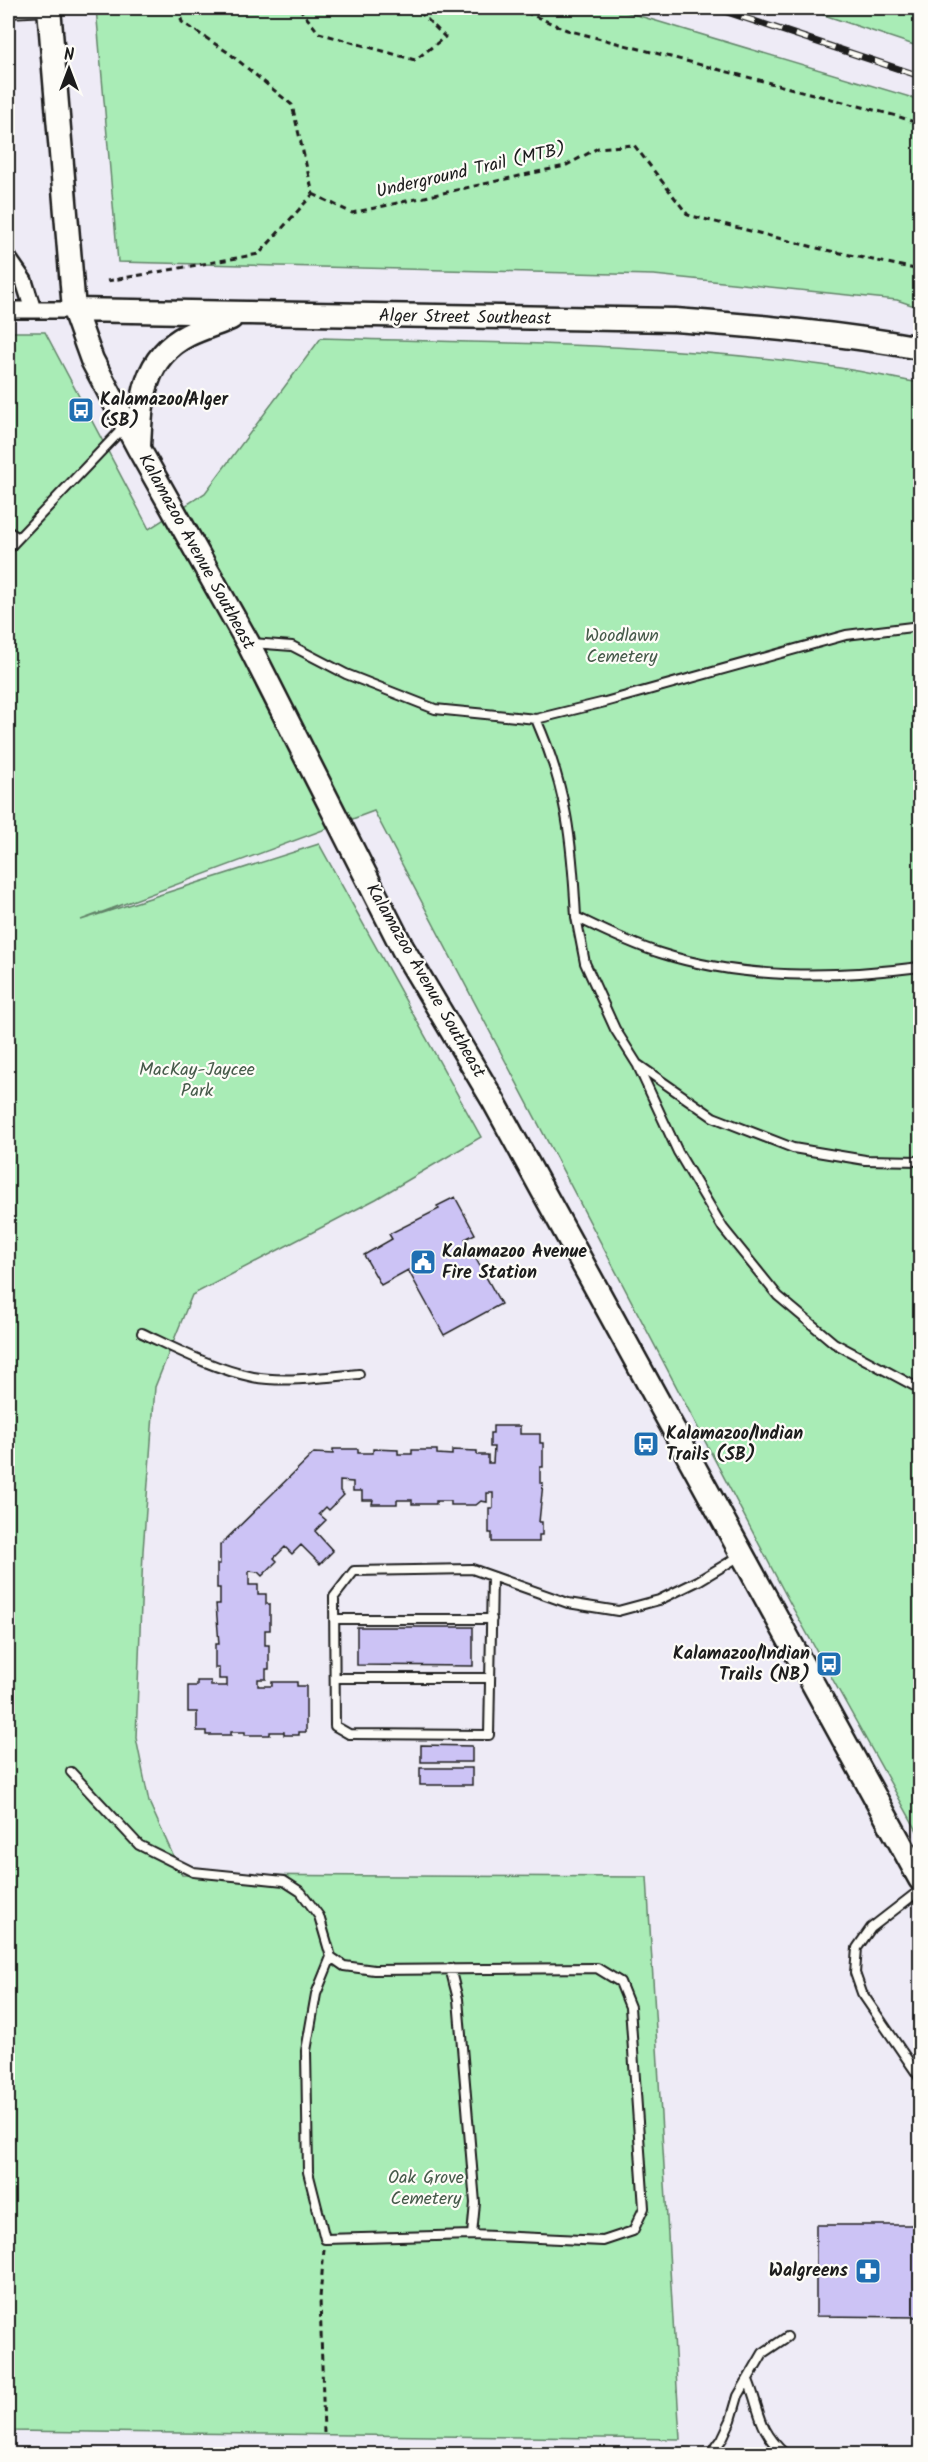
<svg xmlns="http://www.w3.org/2000/svg" width="928" height="2462" viewBox="0 0 928 2462" font-family="Kalam,sans-serif">
<rect width="100%" height="100%" fill="#eeebf6"/>
<filter id="ink" filterUnits="userSpaceOnUse"><feTurbulence type="fractalNoise" baseFrequency=".0167" numOctaves="2"/><feDisplacementMap in="SourceGraphic" scale="12" xChannelSelector="R" yChannelSelector="G"/><feConvolveMatrix kernelMatrix="1 2 1 2 8 2 1 2 1" color-interpolation-filters="sRGB"/></filter>
<g filter="url(#ink)">
<path fill="#a9ecb6" stroke="#628469" stroke-width="1.5" d="M96 8H613L920 100V308L897 300 654 275 118 262Z
M803 8H920V47Z
M8 332H45L149 529 205 493 321 338C488 343 656 343 822 365 855 370 888 377 920 383V1836L790 1603 374 811 81 920 319 844 481 1137 376 1199 192 1295 155 1387 143 1551 136 1738 149 1802 182 1875 647 1877 680 2439 8 2431Z"/>
<path fill="#ccc3f5" stroke="#1c1c1c" stroke-width="1.5" d="M455 1197 475 1234 465 1239 501 1304 444 1335 408 1270 381 1285 364 1255 392 1239 389 1234 439 1209 437 1206Z
M493 1426H520V1434H540V1443H543V1467H540V1483H543L539 1522H542V1535H539V1542H492V1533H489V1508H493V1493H487V1502L481 1501 476 1505H451V1501H436V1504H412V1500H397V1504H372L373 1500H362V1491H353V1482L340 1481V1491L344 1495 329 1510 326 1507 319 1514 326 1520 315 1531 333 1551 320 1564 301 1545 292 1554 285 1547 274 1558 277 1561 262 1576 258 1572 249 1571V1585H258V1594H266V1604H270V1630H265V1645H269V1669H266V1679H258V1686H272V1682H297V1686H306V1732H299V1735H284V1732H270V1735H245V1732H231V1735H206V1731H197V1712H188V1686H197V1681H211V1686H227V1679H219V1668H215V1644H219L216 1604H220V1588H217V1564H220V1545L314 1453 333 1454V1449H358V1453H373V1449L398 1450V1454H412V1450H437V1454L452 1455V1450L477 1451V1455H488V1463H493L494 1447H490V1433H493Z
M357 1627H473V1666L357 1665Z
M421 1745 472 1746V1762H421Z
M420 1768H472V1785H420Z
M816 2225H920V2317L816 2316Z"/>
<g fill="none" stroke-linecap="round" stroke-linejoin="round">
<g stroke="#1c1c1c" stroke-width="12">
<path id="lane" d="M8 13 48 11
M8 531 17 537
M8 549 125 426
M252 643 292 646 346 674 435 709 536 719 605 702 846 635 920 626
M536 719C567 789 572 841 576 917 603 930 631 944 660 953 744 980 834 978 920 967
M576 917 585 963 615 1029 637 1064 713 1117 793 1148 865 1160 920 1161
M638 1066 678 1152 723 1228 778 1296 834 1343 920 1389
M142 1333C178 1350 214 1369 253 1377 284 1383 328 1377 359 1374
M492 1577 489 1735 349 1734 335 1726 334 1597 354 1571 472 1569 568 1603 618 1611 659 1600 698 1581 740 1556
M335 1619H492
M335 1678H490
M71 1772 139 1845 193 1872 284 1881 301 1892 319 1916 331 1957 316 1994 306 2051 308 2172 325 2239 472 2235 603 2241 633 2231 644 2208 630 2007 620 1982 597 1968 374 1970 344 1966 331 1957
M920 1890 871 1928 857 1948 855 1973 862 1993 920 2078
M450 1968 458 1999 475 2203 472 2235
M748 2380C761 2412 757 2428 785 2454
M711 2454 722 2439 731 2420 738 2396 763 2353 787 2337"/>
</g>
<g stroke="#1c1c1c" stroke-width="20">
<path id="street" d="M8 258 24 281 33 310
M8 310H74"/>
</g>
<g stroke="#1c1c1c" stroke-width="27">
<path id="secondary" d="M49 8 74 310 92 360 139 449 248 643 403 949 493 1100 920 1879
M74 310 675 320C757 326 839 333 920 348
M139 447C141 403 142 358 188 335 202 328 217 324 231 318"/>
</g>
<path stroke="#1c1c1c" stroke-width="3" stroke-dasharray="6 4.5" stroke-linecap="butt" d="M178 8 182 22 229 53 292 105 313 194
M299 8 319 33 415 60 445 37 416 8
M516 8 567 30 897 116 920 124
M313 194 352 213 565 166 598 148 634 145 688 215 817 248 920 270
M107 281 259 254 313 194
M8 1585H18
M324 2249 320 2298 324 2433"/>
<use href="#lane" stroke="#fdfcf7" stroke-width="8"/>
<use href="#street" stroke="#fdfcf7" stroke-width="15"/>
<use href="#secondary" stroke="#fdfcf7" stroke-width="22"/>
<g stroke="#1c1c1c" stroke-width="7">
<path id="rail" d="M715 8 920 76"/>
</g>
<use href="#rail" stroke="#fdfcf7" stroke-width="4.5" stroke-dasharray="14" stroke-linecap="butt"/>
</g>
</g>
<defs>
<g id="bus-square" transform="scale(1.35)"><rect x="-9" y="-9" width="18" height="18" rx="4" fill="#1f6fb2" stroke="#fdfcf7"/><path d="M-5-6H5V4H4V6H2V4H-2V6H-4V4H-5ZM-3.5-4V0h7V-4ZM-3.5 1.2v1.5H-2V1.2ZM2 1.2v1.5H3.5V1.2Z" fill="#fff"/></g>
<g id="civic-square" transform="scale(1.35)"><rect x="-9" y="-9" width="18" height="18" rx="4" fill="#1f6fb2" stroke="#fdfcf7"/><path d="M-.6-6.5H3V-4.5H.6V-3L4-1V1h2V6H-6V1h2V-1L-.6-3ZM-1.2 2.5V6h2.4V2.5Z" fill="#fff"/></g>
<g id="pharmacy-square" transform="scale(1.35)"><rect x="-9" y="-9" width="18" height="18" rx="4" fill="#1f6fb2" stroke="#fdfcf7"/><path d="M-2-6h4v4h4v4h-4v4h-4v-4h-4v-4h4Z" fill="#fff"/></g>
</defs>
<g fill-rule="evenodd">
<use href="#bus-square" x="81" y="410"/>
<use href="#civic-square" x="423" y="1262"/>
<use href="#bus-square" x="646" y="1444"/>
<use href="#bus-square" x="829" y="1664"/>
<use href="#pharmacy-square" x="868" y="2271"/>
</g>
<g text-anchor="middle" dominant-baseline="central" stroke-width="4.5" stroke-linejoin="round" paint-order="stroke">
<g font-size="18" fill="#1c1c1c" stroke="#fdfcf7">
<text transform="translate(471 171) rotate(-13)">Underground Trail (MTB)</text>
<text transform="translate(465 318) rotate(1)">Alger Street Southeast</text>
<text transform="translate(196 552) rotate(61)">Kalamazoo Avenue Southeast</text>
<text transform="translate(425 981) rotate(60)">Kalamazoo Avenue Southeast</text>
</g>
<g font-size="18" font-weight="bold" fill="#1c1c1c" stroke="#fdfcf7" text-anchor="start">
<text x="100" y="400">Kalamazoo/Alger<tspan x="100" dy="21">(SB)</tspan></text>
<text x="442" y="1252">Kalamazoo Avenue<tspan x="442" dy="21">Fire Station</tspan></text>
<text x="666" y="1434">Kalamazoo/Indian<tspan x="666" dy="21">Trails (SB)</tspan></text>
<text x="810" y="1654" text-anchor="end">Kalamazoo/Indian<tspan x="810" dy="21">Trails (NB)</tspan></text>
<text x="848" y="2271" text-anchor="end">Walgreens</text>
</g>
<g font-size="18" fill="#465a4a" stroke="#fdfcf7">
<text x="622" y="636">Woodlawn<tspan x="622" dy="21">Cemetery</tspan></text>
<text x="197" y="1070">MacKay-Jaycee<tspan x="197" dy="21">Park</tspan></text>
<text x="426" y="2178">Oak Grove<tspan x="426" dy="21">Cemetery</tspan></text>
</g>
</g>
<rect width="928" height="2462" fill="none" stroke="#fdfcf7" stroke-width="30"/>
<rect x="15" y="15" width="898" height="2432" fill="none" stroke="#1c1c1c" stroke-width="2" filter="url(#ink)"/>
<g transform="translate(69 69)" stroke="#fdfcf7" stroke-width="4.5" paint-order="stroke">
<path d="M0-4.5L10 22L0 15L-10 22Z" fill="#1c1c1c"/>
<text y="-9" font-size="16" font-weight="bold" text-anchor="middle" fill="#1c1c1c">N</text>
</g>
</svg>
